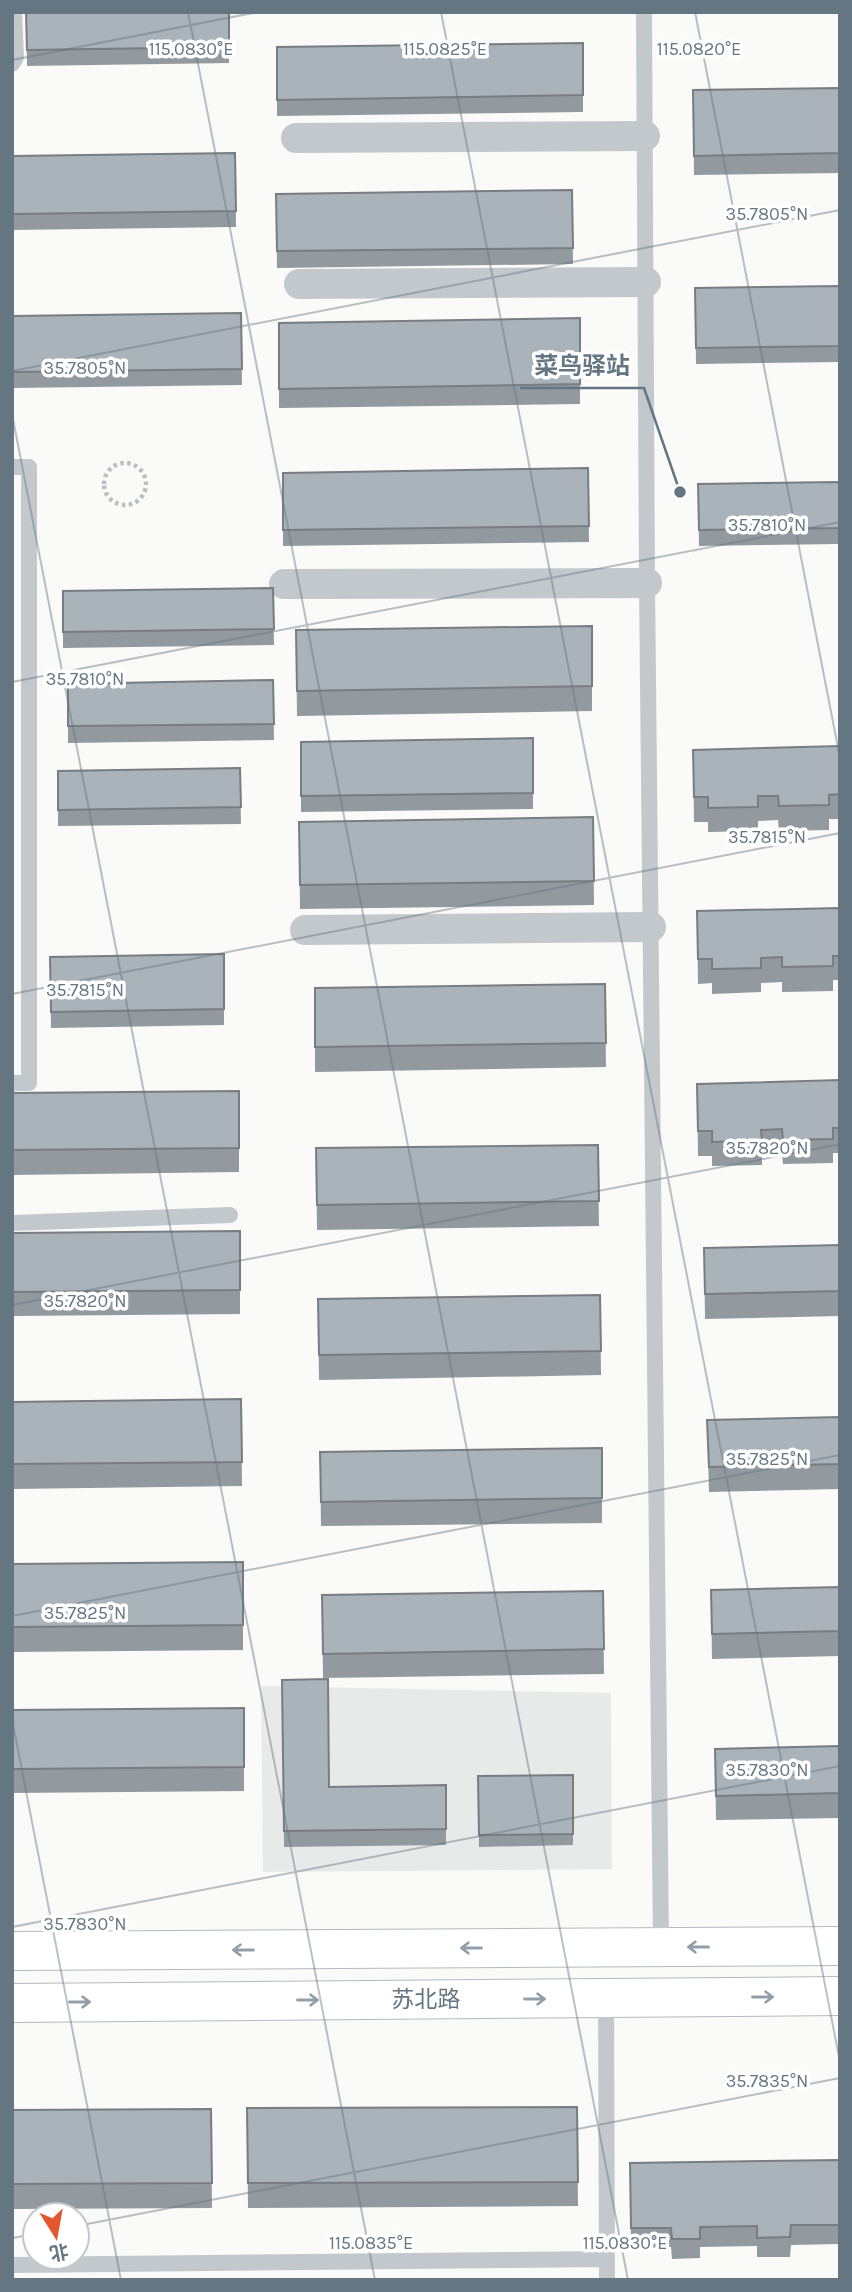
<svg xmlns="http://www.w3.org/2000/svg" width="852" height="2292" viewBox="0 0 852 2292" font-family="Karla,'Noto Sans SC',sans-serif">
<rect width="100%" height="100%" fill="#fafaf8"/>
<path fill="#e8e9e9" d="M261 1686 611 1693 612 1869 263 1872Z"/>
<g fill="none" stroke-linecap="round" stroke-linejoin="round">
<g stroke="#b3babf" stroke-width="40">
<path id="secondary" d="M12 1951 840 1946
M12 2003 840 1996"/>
</g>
<path stroke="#bbbfc2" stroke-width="4.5" stroke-dasharray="3.5 3.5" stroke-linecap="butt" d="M104 484a21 21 0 1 1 42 0a21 21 0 1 1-42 0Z"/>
<path stroke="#c3c8cc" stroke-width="16" d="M644 12 647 583 661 1947
M12 64 16 57 14 12
M12 467H29V1083H12
M12 1223 230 1215
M606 1998 607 2280
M12 2265 607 2259"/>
<path stroke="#c3c8cc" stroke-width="30" d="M296 138 645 136
M299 284 646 282
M284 584 647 583
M305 930 651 927"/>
<use href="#secondary" stroke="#fff" stroke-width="38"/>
</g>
<path fill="#929a9f" d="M26 12H229V63L27 66Z
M583 43V112L277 116V47Z
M840 88V173L694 175 693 90Z
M235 153 236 227 12 230V156Z
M572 190 573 264 277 268 276 194Z
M840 286V362L696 364 695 288Z
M241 313 242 385 12 388V316Z
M580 318V404L279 408V323Z
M588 468 589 542 283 546V473Z
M840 482V544L699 546 698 484Z
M273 588 274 645 63 648V591Z
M592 626V711L297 716 296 630Z
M273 680 274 740 68 743V684Z
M533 738V809L301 812V742Z
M840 746V819H829V830L779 831 778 820 758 821V831L708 832V822H694L693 750Z
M240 768 241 824 58 826V771Z
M593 817 594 905 300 909 299 822Z
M840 908V980H833V991L782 992V982L761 983V992L712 994V983L698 984 697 911Z
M224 954V1025L51 1028 50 957Z
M605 984 606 1067 315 1072V988Z
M840 1080V1153H833V1163L783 1164 782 1154H762V1165L712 1166V1156H698L697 1084Z
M239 1091V1172L12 1175V1093Z
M598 1145 599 1226 317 1230 316 1148Z
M240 1231V1314L12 1316V1233Z
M840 1245V1316L705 1319 704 1248Z
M600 1295 601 1375 319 1380 318 1299Z
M241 1399 242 1486 12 1489V1402Z
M840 1417V1489L709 1492 707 1420Z
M602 1448V1523L321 1526 320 1452Z
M243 1562V1650L12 1652V1564Z
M840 1587V1656L712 1659 711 1590Z
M603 1591 604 1674 323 1678 322 1595Z
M282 1680 329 1787 446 1785V1845L284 1847Z
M244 1708V1791L12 1793V1710Z
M840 1746V1818L716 1820 715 1749Z
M478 1776 573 1834V1845L479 1847Z
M577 2107 578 2206 248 2208 247 2108Z
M211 2109 212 2208 12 2209V2110Z
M840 2160V2244L791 2245 790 2257H757V2246L700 2247V2258L672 2259 671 2247 631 2248 630 2163Z"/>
<path fill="#aab3b9" stroke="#777d82" stroke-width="2" d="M26 12H229V47L27 50Z
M583 43V95L277 100V47Z
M840 88V153L694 156 693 90Z
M235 153 236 211 12 214V156Z
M572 190 573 248 277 251 276 194Z
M840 286V346L696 348 695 288Z
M241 313 242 369 12 372V316Z
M580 318V384L279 389V323Z
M588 468 589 526 283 530V473Z
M840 482V528L699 530 698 484Z
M273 588 274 629 63 632V591Z
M592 626V686L297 691 296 630Z
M273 680 274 724 68 726V684Z
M533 738V793L301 796V742Z
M840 746V794L829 795V805L779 806 778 796H758V807L708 808V797H694L693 750Z
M240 768 241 807 58 810V771Z
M593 817 594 881 300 885 299 822Z
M840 908V956H833V966L782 967V957L761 958V968L712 969V959H698L697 911Z
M224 954V1009L51 1012 50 957Z
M605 984 606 1043 315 1047V988Z
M840 1080V1128H833V1139L783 1140 782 1129 761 1130 762 1140 712 1142V1131H698L697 1084Z
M239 1091V1148L12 1150V1093Z
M598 1145 599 1201 317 1205 316 1148Z
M240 1231V1290L12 1292V1233Z
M840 1245V1291L705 1294 704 1248Z
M600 1295 601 1351 319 1355 318 1299Z
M241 1399 242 1462 12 1464V1402Z
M840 1417V1464L709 1467 707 1420Z
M602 1448V1498L321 1502 320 1452Z
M243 1562V1625L12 1627V1564Z
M840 1587V1631L712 1634 711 1590Z
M603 1591 604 1649 323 1654 322 1595Z
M328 1679 329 1787 446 1785V1829L284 1831 282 1680Z
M244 1708V1767L12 1769V1710Z
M840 1746V1793L716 1796 715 1749Z
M573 1775V1834L479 1835 478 1776Z
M577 2107 578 2182 248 2183 247 2108Z
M211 2109 212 2183 12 2184V2110Z
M840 2160V2225H791L790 2237 757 2238V2226L700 2227V2239H672L671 2228H631L630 2163Z"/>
<defs><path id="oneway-shaft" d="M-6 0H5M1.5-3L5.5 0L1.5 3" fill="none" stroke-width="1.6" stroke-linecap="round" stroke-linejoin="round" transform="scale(1.75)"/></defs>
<g stroke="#939fa8">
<use href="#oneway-shaft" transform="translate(698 1947) rotate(180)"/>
<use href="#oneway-shaft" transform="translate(471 1948) rotate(180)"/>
<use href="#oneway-shaft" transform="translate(243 1950) rotate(180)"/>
<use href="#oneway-shaft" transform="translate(763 1997)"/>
<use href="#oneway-shaft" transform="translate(535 1999)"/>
<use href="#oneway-shaft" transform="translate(308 2000)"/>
<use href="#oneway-shaft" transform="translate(80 2002)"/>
</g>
<path fill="none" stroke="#657683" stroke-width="2" stroke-opacity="0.45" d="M188 12 628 2280M441 12 840 2062M695 12 840 758M12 60 258 12M12 371 840 210M12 414 375 2280M12 682 840 522M12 994 840 833M12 1305 840 1144M12 1616 840 1455M12 1719 121 2280M12 1927 840 1766M77 2226 840 2078M12 2238 35 2234"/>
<g text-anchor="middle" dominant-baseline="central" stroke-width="7" stroke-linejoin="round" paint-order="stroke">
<g font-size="23" fill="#657683" stroke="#fff">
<text x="426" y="1999">苏北路</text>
</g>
</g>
<g font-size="18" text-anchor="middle" fill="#657683" stroke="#fff" stroke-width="7" stroke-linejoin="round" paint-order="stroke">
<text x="191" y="55">115.0830°E</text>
<text x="445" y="55">115.0825°E</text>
<text x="699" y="55">115.0820°E</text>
<text x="767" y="220">35.7805°N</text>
<text x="85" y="374">35.7805°N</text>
<text x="767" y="531">35.7810°N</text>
<text x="85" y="685">35.7810°N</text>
<text x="767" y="843">35.7815°N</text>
<text x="85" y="996">35.7815°N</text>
<text x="767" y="1154">35.7820°N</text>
<text x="85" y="1307">35.7820°N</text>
<text x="767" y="1465">35.7825°N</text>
<text x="85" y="1619">35.7825°N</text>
<text x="767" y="1776">35.7830°N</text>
<text x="85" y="1930">35.7830°N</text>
<text x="767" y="2087">35.7835°N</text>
<text x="371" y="2249">115.0835°E</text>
<text x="625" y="2249">115.0830°E</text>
</g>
<path fill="none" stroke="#657683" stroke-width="2.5" d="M680 492L644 388H520"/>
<circle fill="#657683" stroke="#fff" stroke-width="2.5" cx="680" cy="492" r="7"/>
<g font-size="24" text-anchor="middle" font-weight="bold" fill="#657683" stroke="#fff" stroke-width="7" stroke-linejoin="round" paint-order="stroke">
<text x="582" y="374">菜鸟驿站</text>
</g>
<rect width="852" height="2292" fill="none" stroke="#657683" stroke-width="28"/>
<g transform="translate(56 2236) rotate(169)"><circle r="33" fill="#ffffff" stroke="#c1c8cd" stroke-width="2"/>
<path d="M0-5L12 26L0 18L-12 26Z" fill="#e4572e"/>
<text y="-10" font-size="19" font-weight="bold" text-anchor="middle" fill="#657683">北</text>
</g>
</svg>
